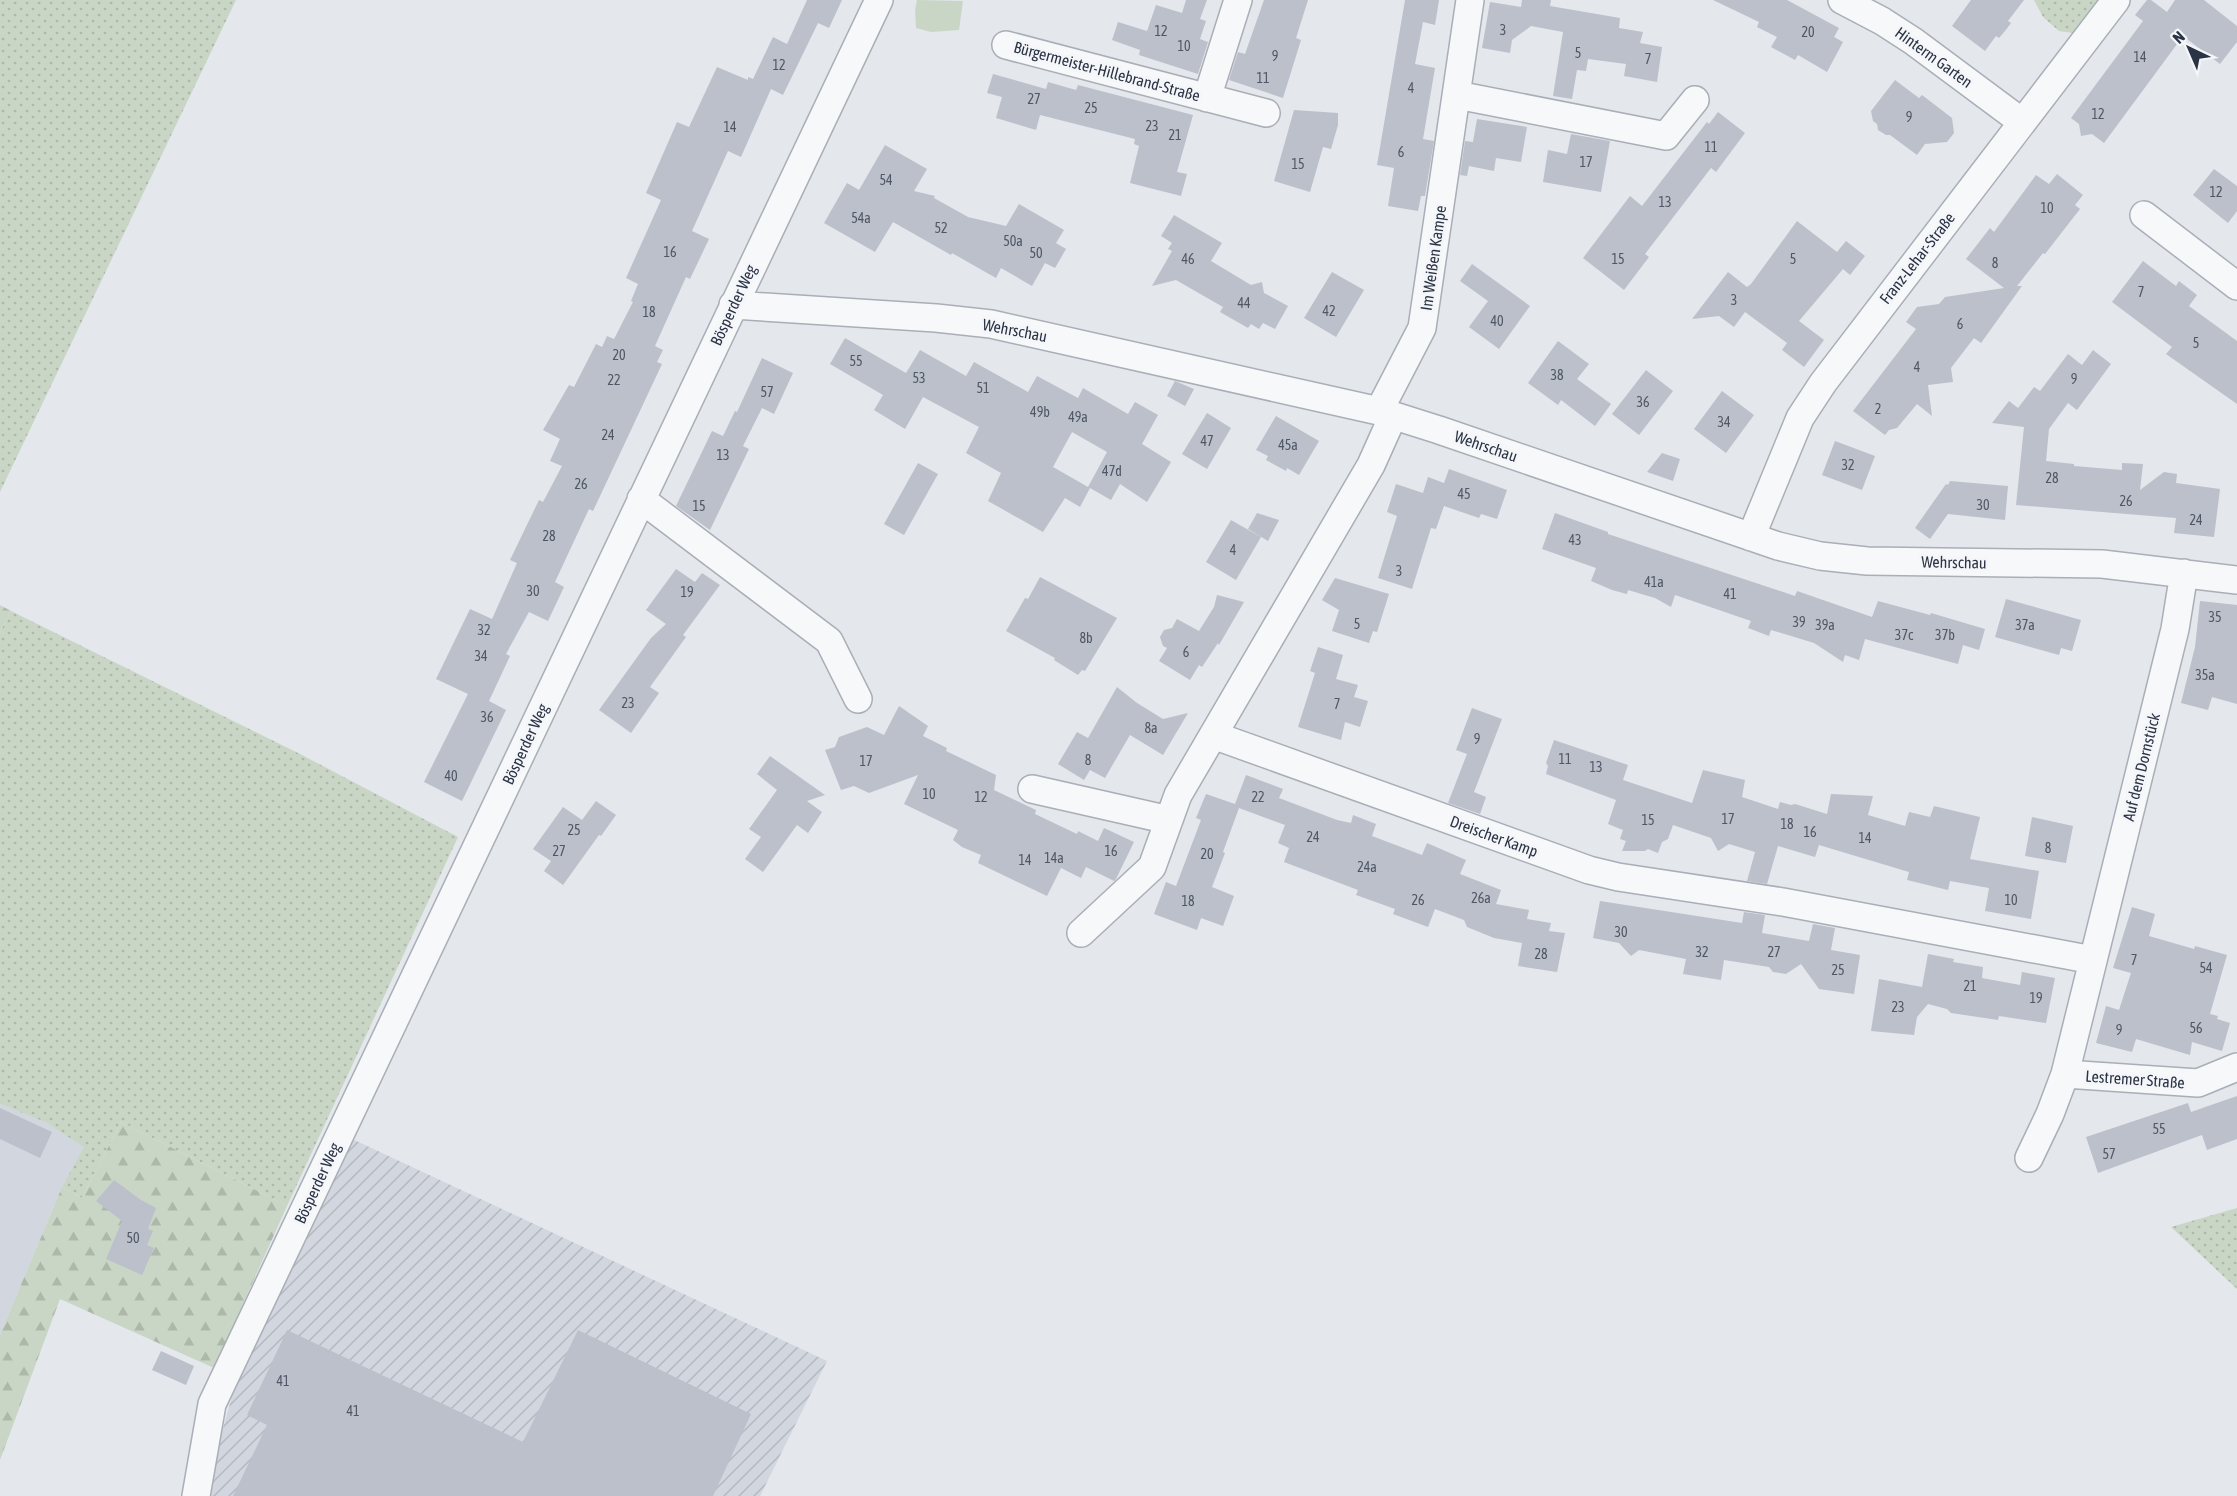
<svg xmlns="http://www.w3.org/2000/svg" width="2237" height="1496" viewBox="0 0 2237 1496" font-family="'Asap Condensed',sans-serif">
<defs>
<pattern id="industrial-furrows" width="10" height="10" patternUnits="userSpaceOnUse" patternTransform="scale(1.5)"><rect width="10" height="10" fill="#d2d6de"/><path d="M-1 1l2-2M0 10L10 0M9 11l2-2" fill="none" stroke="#b4b8c0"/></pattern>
<pattern id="grass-dots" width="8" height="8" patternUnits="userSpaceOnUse" patternTransform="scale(1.5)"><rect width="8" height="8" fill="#c9d6c5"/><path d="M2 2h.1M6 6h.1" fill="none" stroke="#adb8ab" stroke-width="1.8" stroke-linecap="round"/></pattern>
<pattern id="forest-firs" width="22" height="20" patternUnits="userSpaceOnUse" patternTransform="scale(1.5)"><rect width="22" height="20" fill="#c9d6c5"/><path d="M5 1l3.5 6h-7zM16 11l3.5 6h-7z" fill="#adb8ab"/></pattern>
</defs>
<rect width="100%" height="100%" fill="#e4e7ec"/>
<path fill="#d2d6de" d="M0 1104 45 1122 85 1147 62 1187 0 1335Z"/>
<path fill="url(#industrial-furrows)" d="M350 1138 827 1361 760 1496H211L219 1443 232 1396Z"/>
<path fill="url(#grass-dots)" d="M0 0H236L0 492Z
M2034 0H2100L2073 33 2059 31 2043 17Z
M11 611 300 754 458 837 287 1206 121 1122 82 1198 62 1187 84 1147 45 1122 0 1104V632Z
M2237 1208V1289L2171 1227Z"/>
<path fill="url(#forest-firs)" d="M0 605 11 611 0 632Z
M121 1122 287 1206 214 1368 60 1299 0 1460V1335L62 1187 82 1198Z"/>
<path fill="#c9d6c5" d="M917 0 963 1 959 30 931 32 916 28 915 10Z"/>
<path fill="#bbc0ca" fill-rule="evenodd" d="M807 0H842L829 28 818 23 783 95 771 89 741 157 728 151 692 231 709 239 690 279 686 277 655 346 663 350 657 362 662 364 593 511 589 509 555 582 564 587 548 621 529 612 506 654 510 656 489 701 506 710 462 801 424 782 468 694 436 679 470 609 492 619 517 563 510 560 539 500 543 502 562 466 550 461 560 439 543 430 569 385 574 387 596 344 602 347 607 336 614 339 633 302 631 301 638 284 626 278 661 200 646 193 677 122 689 127 717 67 748 80V77L753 79 773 37 787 44Z
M1186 0H1207L1200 19 1206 21 1200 39 1208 42 1198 74 1139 55 1140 50 1112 40 1118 22 1147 31 1156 5 1182 13Z
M1264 0H1308L1296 38 1301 40 1283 98 1229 80 1238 52 1245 54Z
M1405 0H1439L1435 25 1423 22 1415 64 1435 68 1423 139 1434 141 1425 196H1421L1418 211 1388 206 1394 168 1377 165Z
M1522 0H1551L1550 6 1620 18 1619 28 1643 32 1640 43 1662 47 1657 82 1624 76 1626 64 1588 59 1586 71 1577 70 1572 99 1553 96 1563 32 1531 26 1512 40 1510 53 1482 48 1490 2 1521 7Z
M1713 0H1787L1839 28 1834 37 1843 42 1827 72 1798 55 1795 60 1771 47 1777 37 1757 27 1759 22Z
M1971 0H2024L2008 21 2011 23 2005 31 1999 38 1996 36 1985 51 1952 26Z
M2147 0H2151L2167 12 2175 0H2204L2237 26V42L2220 64 2183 36 2104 143 2092 134 2081 136 2079 124 2071 118 2143 21 2135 15Z
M993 74 1046 89 1048 82 1076 90 1078 85 1193 115 1177 172 1187 174 1181 196 1130 183 1139 146 1134 144 1135 139 1040 115 1036 130 996 118 1002 97 987 93Z
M1895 80 1919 98 1922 95 1952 118 1954 133 1947 142 1925 144 1917 155 1890 135H1886L1878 130 1877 124 1873 121 1871 111Z
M1294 110 1338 113V125L1331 149 1323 147 1310 192 1274 181Z
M1718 112 1745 133 1716 172 1711 168 1645 254 1649 257 1624 290 1583 258 1630 196 1642 206 1707 122 1709 124Z
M1477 119 1527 127 1521 162 1496 158 1494 171 1469 166 1467 176 1460 175 1465 141 1473 142Z
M1571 134 1610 141 1601 192 1543 182 1548 150 1567 154Z
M885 145 927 169 914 191 935 196 934 198 968 217 1006 226 1019 204 1064 230 1056 243 1066 249 1055 268 1045 263 1032 286 1001 268 996 278 952 253 951 255 893 222 875 252 824 223 847 183 859 190Z
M2214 169 2237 186V211L2228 223 2193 195Z
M2057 174 2083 195 2075 205 2080 209 2045 254 2043 253 2017 286H2022L1981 343 1974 338 1951 368 1953 382 1928 385 1932 416 1917 404 1897 428 1889 430 1885 435 1853 411 1916 329 1906 322 1917 307 1939 304 1945 297 2004 288 1966 259 1990 228 1994 232 2036 175 2049 184Z
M1174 215 1222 243 1211 261 1251 285 1262 282 1264 293 1288 306 1275 329 1263 323 1259 329 1251 324 1248 328 1220 312 1223 307 1176 280 1152 286 1172 251 1168 249 1172 243 1161 236Z
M1797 221 1837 252 1846 241 1865 256 1850 275 1843 269 1799 321 1824 340 1804 367 1782 350 1787 343 1745 312 1734 327 1719 316 1692 319 1728 272 1747 287 1751 284Z
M2143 261 2176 286 2179 281 2197 295 2189 306 2237 341V404L2166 354 2172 347 2112 302Z
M1472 264 1530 306 1499 349 1469 327 1488 301 1460 281Z
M1332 272 1364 290 1336 337 1304 318Z
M845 338 906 373 920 350 966 376 974 362 1028 392 1037 376 1078 398 1083 388 1128 414 1135 402 1158 415 1142 444 1171 462 1147 502 1120 484 1111 500 1090 488 1080 507 1065 498 1043 532 988 501 1001 473 966 453 979 427 923 397 905 429 874 410 883 395 830 364ZM1072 432 1107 452 1088 487 1053 467Z
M1558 341 1589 364 1577 379 1611 404 1595 426 1561 400 1558 405 1528 383Z
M2093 350 2111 364 2077 410 2068 403 2049 429 2046 461 2074 464V466L2122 470V463L2143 464 2140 490 2164 472 2177 474 2176 483 2220 489 2214 537 2174 533 2176 518 2016 505 2024 427 1992 423 2009 401 2018 408 2034 387 2040 391 2068 354 2082 365Z
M762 358 793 373 774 414 762 408 743 446 749 449 710 530 676 506 712 431 723 436 735 411 737 412Z
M1646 370 1673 391 1639 435 1612 414Z
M1175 381 1194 389 1185 406 1167 396Z
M1722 391 1754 415 1726 453 1694 429Z
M1207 413 1231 428 1207 469 1182 454Z
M1276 416 1319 441 1299 475 1287 468 1286 471 1266 460 1268 456 1256 450Z
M1835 441 1875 456 1862 490 1822 475Z
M1662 453 1680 459 1673 481 1647 472Z
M918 463 938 474 904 535 884 524Z
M1449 469 1507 490 1497 519 1481 514 1479 518 1444 506 1436 529 1431 528 1412 589 1378 578 1397 516 1387 512 1396 484 1423 493 1428 477 1444 483Z
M1950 481 2008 486 2005 520 1948 514 1930 539 1915 528 1946 484 1948 485Z
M1257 513 1279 520 1268 541 1248 529Z
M1555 513 1608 532V534L1795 596 1797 591 1872 617 1878 601 1930 615 1931 613 1985 629 1979 650 1963 645 1958 664 1865 639 1859 660 1845 655 1843 662 1814 643 1771 630 1769 636 1748 628 1751 621 1675 595 1671 607 1655 598 1628 590 1627 594 1612 590 1591 581 1596 568 1542 549Z
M1231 520 1261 537 1236 580 1206 562Z
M676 569 695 582 702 573 720 585 683 635 686 637 650 687 659 693 631 733 599 710 651 638 666 624 646 610Z
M1040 577 1117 618 1085 671 1082 670 1078 675 1054 660 1055 658 1006 631 1025 598 1028 599Z
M1335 578 1389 594 1377 632 1373 631 1369 643 1332 631 1339 610 1322 600Z
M1217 595 1244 602 1219 645 1218 643 1202 667 1199 665 1190 680 1159 661 1167 648 1163 646 1160 637 1164 630 1172 628 1177 619 1199 631 1214 607Z
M2006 599 2081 620 2072 651 2061 648 2059 655 1995 637Z
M2200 601 2237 605V704L2212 697 2208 710 2181 703 2195 647Z
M1318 647 1343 655 1336 679 1358 685 1354 697 1368 701 1360 727 1345 722 1341 740 1298 727 1315 673 1310 671Z
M1117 687 1137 703 1163 719 1188 713 1163 755 1130 735 1105 778 1090 770 1084 780 1058 764 1077 732 1088 738Z
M899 706 928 726 923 736 947 748 946 751 996 775 994 790 1036 810 1035 814 1077 834 1078 831 1098 841 1104 828 1134 842 1116 879 1114 881 1086 867 1081 878 1061 868 1047 896 978 863 981 855 962 847 953 840 958 830 904 804 918 775 869 793 854 786 841 790 825 750 835 747 839 737 867 727 884 735Z
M1472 708 1502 719 1474 792 1486 797 1480 814 1448 803 1467 754 1456 750Z
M1554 740 1628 765 1623 780 1692 803 1703 770 1745 780 1742 797 1778 809 1780 802 1791 805 1795 804 1827 814 1831 794 1873 796 1868 815 1905 826 1909 812 1930 817 1934 806 1980 817 1970 859 2039 871 2031 919 1985 911 1989 888 1950 881 1948 890 1907 880 1909 872 1819 845 1815 857 1778 846 1767 884 1747 881 1755 852 1729 844 1718 851 1711 838 1673 825 1668 839 1662 842 1658 853 1648 849 1645 851H1622L1626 841 1620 839 1623 830 1608 824 1616 800 1546 774 1548 766 1546 763Z
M770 756 825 795 807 801 822 812 808 833 797 825 763 872 745 859 761 837 749 829 777 790 757 774Z
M1246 775 1283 789 1279 798 1337 820 1351 823 1353 815 1376 824 1372 836 1422 855 1427 843 1466 860 1460 874 1501 890 1496 904 1529 910 1527 919 1551 923 1549 931 1565 933 1557 972 1518 966 1522 943 1494 938 1467 927 1464 920 1435 909 1428 927 1393 914 1395 909 1356 895 1358 890 1284 862 1289 848 1278 843 1285 825 1239 808 1223 852 1225 853 1212 887 1234 896 1223 926 1201 918 1197 930 1154 914 1166 882 1176 886 1201 820 1196 818 1206 794 1235 804Z
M596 801 616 815 601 836 599 835 563 885 544 871 551 861 533 849 563 807 582 820Z
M2032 817 2073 826 2066 863 2025 856Z
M1600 901 1742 923 1744 912 1765 915 1762 933 1809 941 1813 924 1835 928 1831 950 1860 955 1854 994 1819 989 1801 964 1786 974 1773 972 1769 967 1724 960 1721 980 1683 974 1686 959 1639 950 1631 956 1619 943 1593 938Z
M2132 907 2155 914 2149 936 2194 949 2195 946 2227 955 2210 1014 2218 1016 2217 1019 2230 1023 2222 1051 2192 1042 2190 1055 2136 1039 2132 1052 2096 1043 2106 1006 2119 1010 2131 973 2113 968Z
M1928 954 1954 959 1953 962 1983 967 1982 978 2020 985 2022 972 2055 978 2046 1023 1999 1016 1998 1020 1951 1013 1947 1009 1928 1004 1917 1017 1914 1035 1871 1031 1879 979 1922 987Z
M2237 1096V1139L2207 1150 2202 1135 2098 1173 2086 1137 2188 1103 2191 1112Z
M0 1108 52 1132 40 1158 0 1139Z
M114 1180 141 1200 156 1208 148 1229 153 1231 147 1245 154 1248 142 1275 106 1259 122 1221 96 1201Z
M287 1330 523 1442 578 1330 751 1414 713 1496H233L267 1425 247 1415Z
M161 1351 194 1366 186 1385 152 1370Z"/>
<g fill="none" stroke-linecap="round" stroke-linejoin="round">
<g stroke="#a9aeb7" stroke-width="30">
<path id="minor" d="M1842 0 1882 21 1913 41 2022 122
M1006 45 1266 113
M1457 95 1666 136 1695 100
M1207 98 1238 0
M2144 215 2237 286
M733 305 936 318 991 324 1379 411 1439 430 1778 546 1820 556 1867 561 2102 564 2237 580
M1379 411 1422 328 1470 0
M641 499 829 641 858 699
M1751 537 1800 418 1823 383 2116 0
M1213 735 1589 870 1618 877 1783 902 2093 960
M1032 789 1169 820
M1081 933 1152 867 1178 795 1371 465 1393 416
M2065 1074 2198 1083 2237 1067
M2029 1158 2050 1114 2065 1074 2175 629 2184 573
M196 1496 212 1404 879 0"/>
</g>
<use href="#minor" stroke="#f7f8fa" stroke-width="27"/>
</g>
<g text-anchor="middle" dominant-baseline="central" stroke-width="6" stroke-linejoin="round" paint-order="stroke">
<g font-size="14" fill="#4f5766">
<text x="1503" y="30">3</text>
<text x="1161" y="31">12</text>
<text x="1808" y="32">20</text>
<text x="1184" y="46">10</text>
<text x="1578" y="53">5</text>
<text x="1275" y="56">9</text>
<text x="2140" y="57">14</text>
<text x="1648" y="59">7</text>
<text x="779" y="65">12</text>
<text x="1263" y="78">11</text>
<text x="1411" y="88">4</text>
<text x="1034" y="99">27</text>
<text x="1091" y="108">25</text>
<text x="2098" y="114">12</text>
<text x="1909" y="117">9</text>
<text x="1152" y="126">23</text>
<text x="730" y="127">14</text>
<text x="1175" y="135">21</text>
<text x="1711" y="147">11</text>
<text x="1401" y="152">6</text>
<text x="1586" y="162">17</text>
<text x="1298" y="164">15</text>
<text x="886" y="180">54</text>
<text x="2216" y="192">12</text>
<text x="1665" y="202">13</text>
<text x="2047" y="208">10</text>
<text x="861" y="218">54a</text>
<text x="941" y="228">52</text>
<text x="1013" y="241">50a</text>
<text x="670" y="252">16</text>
<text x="1036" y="253">50</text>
<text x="1188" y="259">46</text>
<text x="1618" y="259">15</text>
<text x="1793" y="259">5</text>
<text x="1995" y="263">8</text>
<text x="2141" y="292">7</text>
<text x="1734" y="300">3</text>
<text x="1244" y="303">44</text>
<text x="1329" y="311">42</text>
<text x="649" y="312">18</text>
<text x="1497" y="321">40</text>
<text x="1960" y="324">6</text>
<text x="2196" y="343">5</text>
<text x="619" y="355">20</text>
<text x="856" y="361">55</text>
<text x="1917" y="367">4</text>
<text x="1557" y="375">38</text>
<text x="919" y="378">53</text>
<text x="2074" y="379">9</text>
<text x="614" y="380">22</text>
<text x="983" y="388">51</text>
<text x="767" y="392">57</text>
<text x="1643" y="402">36</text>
<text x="1878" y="409">2</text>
<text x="1040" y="412">49b</text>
<text x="1078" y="417">49a</text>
<text x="1724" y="422">34</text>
<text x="608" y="435">24</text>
<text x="1207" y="441">47</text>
<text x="1288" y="445">45a</text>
<text x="723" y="455">13</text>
<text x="1848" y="465">32</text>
<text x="1112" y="471">47d</text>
<text x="2052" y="478">28</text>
<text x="581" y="484">26</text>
<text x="1464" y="494">45</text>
<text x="2126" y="501">26</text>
<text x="1983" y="505">30</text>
<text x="699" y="506">15</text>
<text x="2196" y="520">24</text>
<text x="549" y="536">28</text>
<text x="1575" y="540">43</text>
<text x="1233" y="550">4</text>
<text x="1399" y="571">3</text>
<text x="1654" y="582">41a</text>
<text x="533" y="591">30</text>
<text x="687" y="592">19</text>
<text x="1730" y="594">41</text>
<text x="2215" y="617">35</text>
<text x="1799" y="622">39</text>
<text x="1357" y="624">5</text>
<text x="1825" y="625">39a</text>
<text x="2025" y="625">37a</text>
<text x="484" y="630">32</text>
<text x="1904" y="635">37c</text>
<text x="1945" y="635">37b</text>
<text x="1086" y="638">8b</text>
<text x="1186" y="652">6</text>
<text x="481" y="656">34</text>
<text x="2205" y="675">35a</text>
<text x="628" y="703">23</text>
<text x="1337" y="704">7</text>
<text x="487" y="717">36</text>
<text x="1151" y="728">8a</text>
<text x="1477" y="739">9</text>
<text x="1565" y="759">11</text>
<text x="1088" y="760">8</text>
<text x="866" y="761">17</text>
<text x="1596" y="767">13</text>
<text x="451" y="776">40</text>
<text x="929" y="794">10</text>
<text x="981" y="797">12</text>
<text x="1258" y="797">22</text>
<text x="1728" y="819">17</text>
<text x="1648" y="820">15</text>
<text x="1787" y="824">18</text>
<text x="574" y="830">25</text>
<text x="1810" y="832">16</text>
<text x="1313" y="837">24</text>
<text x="1865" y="838">14</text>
<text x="2048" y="848">8</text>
<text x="559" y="851">27</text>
<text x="1111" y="851">16</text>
<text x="1207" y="854">20</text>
<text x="1054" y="858">14a</text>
<text x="1025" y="860">14</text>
<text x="1367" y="867">24a</text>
<text x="1481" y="898">26a</text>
<text x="1418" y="900">26</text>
<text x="2011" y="900">10</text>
<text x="1188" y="901">18</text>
<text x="1621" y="932">30</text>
<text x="1702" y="952">32</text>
<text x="1774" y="952">27</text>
<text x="1541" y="954">28</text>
<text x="2134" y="960">7</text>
<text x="2206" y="968">54</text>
<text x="1838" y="970">25</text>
<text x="1970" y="986">21</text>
<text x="2036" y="998">19</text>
<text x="1898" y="1007">23</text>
<text x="2196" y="1028">56</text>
<text x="2119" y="1030">9</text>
<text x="2159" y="1129">55</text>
<text x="2109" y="1154">57</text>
<text x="133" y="1238">50</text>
<text x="283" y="1381">41</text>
<text x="353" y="1411">41</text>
</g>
<g font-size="16" fill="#2b3445" stroke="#f4f6f9">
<text transform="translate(1934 57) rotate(36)">Hinterm Garten</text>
<text transform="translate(1107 71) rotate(15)">Bürgermeister-Hillebrand-Straße</text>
<text transform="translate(1433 258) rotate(-82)">Im Weißen Kampe</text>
<text transform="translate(1917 258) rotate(-52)">Franz-Lehar-Straße</text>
<text transform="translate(733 305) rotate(-65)">Bösperder Weg</text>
<text transform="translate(1015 330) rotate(11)">Wehrschau</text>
<text transform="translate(1486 446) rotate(19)">Wehrschau</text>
<text transform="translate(1954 562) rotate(1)">Wehrschau</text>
<text transform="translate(525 744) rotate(-65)">Bösperder Weg</text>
<text transform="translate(2141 767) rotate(-76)">Auf dem Dornstück</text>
<text transform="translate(1494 836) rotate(20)">Dreischer Kamp</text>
<text transform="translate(2135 1079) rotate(4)">Lestremer Straße</text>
<text transform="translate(317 1183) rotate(-65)">Bösperder Weg</text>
</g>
</g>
<g transform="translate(2189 48) rotate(316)" stroke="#f4f6f9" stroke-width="4.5" paint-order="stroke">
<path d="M0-4.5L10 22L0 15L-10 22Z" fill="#2b3445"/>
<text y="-9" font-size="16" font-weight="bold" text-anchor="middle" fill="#2b3445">N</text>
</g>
</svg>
